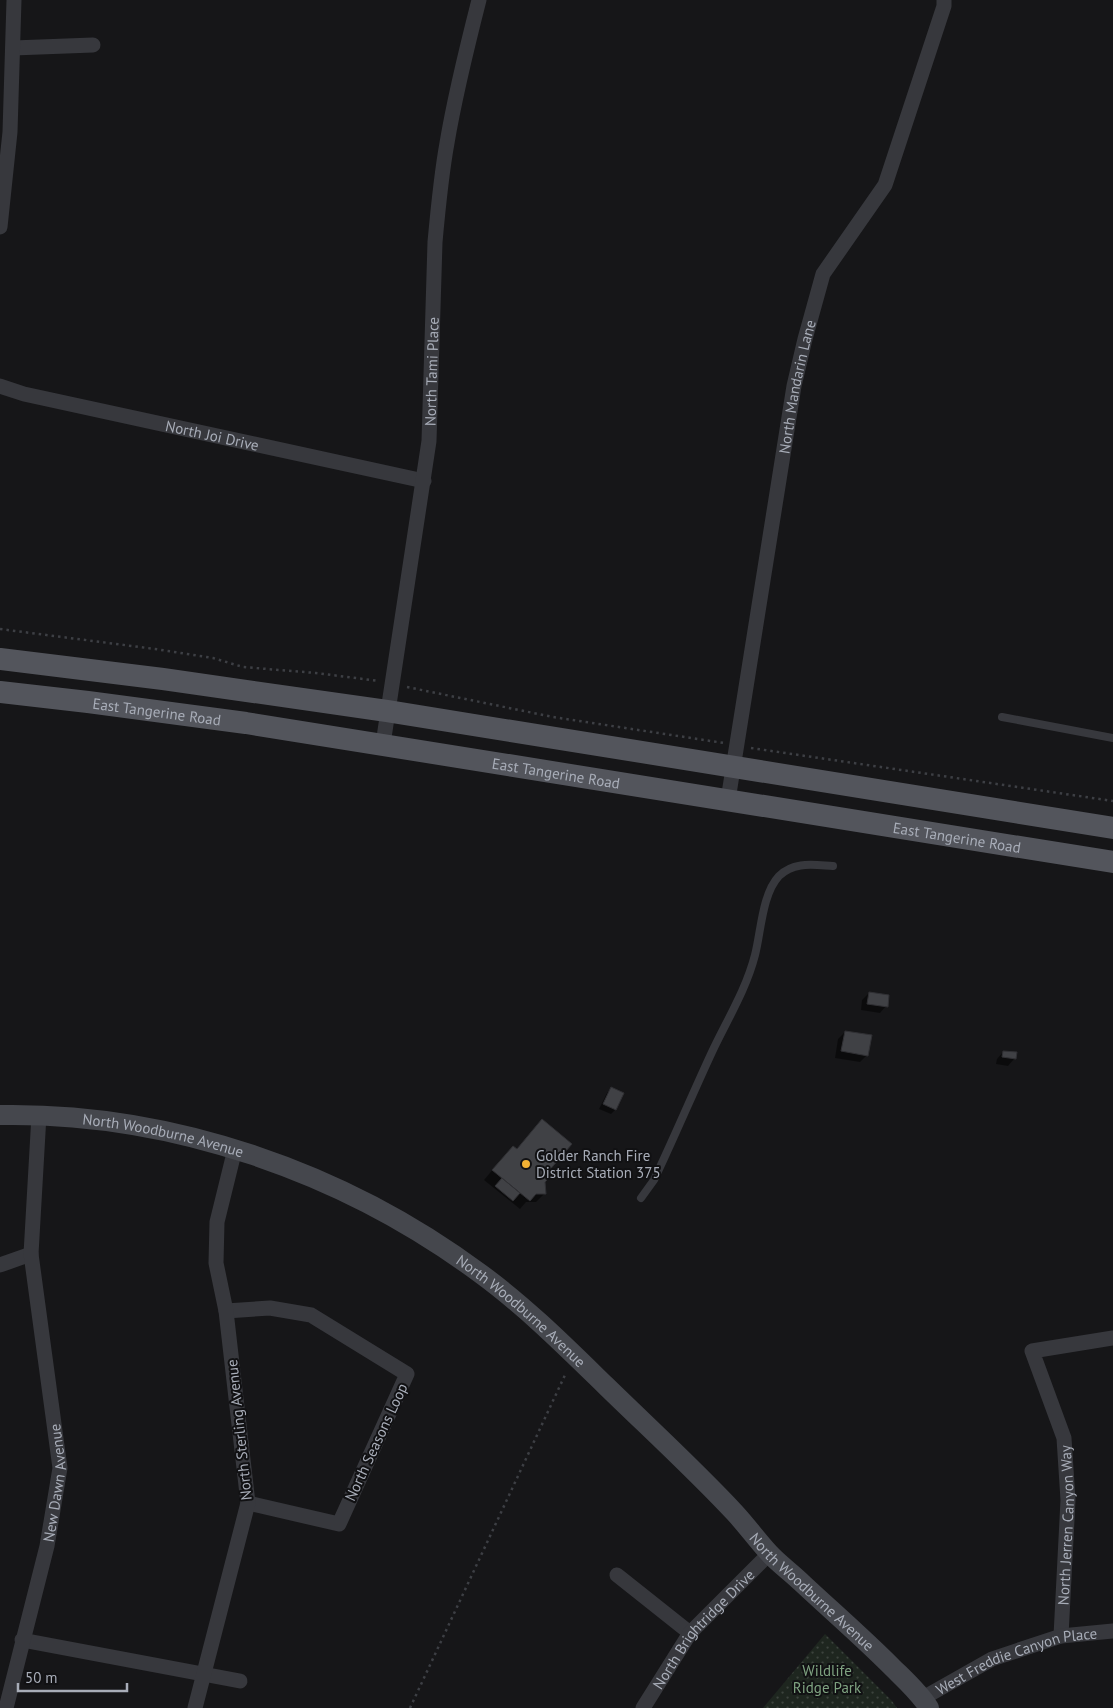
<svg xmlns="http://www.w3.org/2000/svg" width="1113" height="1708" viewBox="0 0 1113 1708" font-family="'PT Sans',sans-serif">
<defs>
<pattern id="grass-dots" width="8" height="8" patternUnits="userSpaceOnUse" patternTransform="scale(1.25)"><rect width="8" height="8" fill="#1e261f"/><path d="M2 2h.1M6 6h.1" fill="none" stroke="#3c433d" stroke-width="1.8" stroke-linecap="round"/></pattern>
</defs>
<rect width="100%" height="100%" fill="#161618"/>
<path fill="url(#grass-dots)" d="M825 1634 892 1701 897 1708H763Z"/>
<path fill="#0007" d="M869 993 886 1006 880 1013 861 1010 862 1000Z
M845 1032 867 1055 860 1062 835 1058 838 1039Z
M1003 1052 1014 1059 1008 1066 996 1064 997 1059Z
M611 1089 623 1094 615 1110 611 1114 599 1109 607 1093Z
M542 1121 545 1174 544 1182 545 1193 536 1202H526L520 1209 484 1180 504 1156 513 1147 516 1150Z"/>
<path fill="#404145" stroke="#303034" d="M869 992 889 995 888 1007 867 1004Z
M845 1031 872 1035 868 1056 841 1051Z
M1003 1051 1017 1052 1016 1059 1002 1057Z
M611 1087 624 1093 616 1110 603 1104Z
M542 1119 572 1144 547 1173 551 1176 545 1182 546 1194H536L530 1201 492 1170 513 1146 517 1149Z
M502 1178 520 1193 513 1201 495 1186Z"/>
<g fill="none" stroke-linecap="round" stroke-linejoin="round">
<path stroke="#3d3f44" stroke-width="2.5" stroke-dasharray="2.5 4" stroke-linecap="butt" d="M0 629 155 649 213 658 243 667 316 673 379 681
M407 687 553 717 724 743
M751 748 1113 801
M410 1708 565 1375"/>
<path stroke="#37383d" stroke-width="8" d="M1002 717 1113 738
M641 1198 654 1180C674 1138 692 1095 712 1052 727 1020 746 990 755 955 761 932 762 894 779 876 794 861 814 865 833 866"/>
<g stroke="#37383d" stroke-width="15">
<path d="M13 48 93 45"/>
<path d="M0 227 10 132 14 0"/>
<path id="s1" d="M0 386 24 394 424 481"/>
<path id="s2" d="M383 744 429 441 435 242C438 209 441 176 447 143 455 95 467 47 479 0"/>
<path id="s3" d="M728 800 794 386 805 339 823 274 885 185 944 6V0"/>
<path d="M0 1265 31 1254"/>
<path d="M226 1311 270 1308 311 1315 407 1374 339 1524 248 1503"/>
<path d="M617 1575 690 1633"/>
<path id="s4" d="M1061 1636 1068 1500 1064 1438 1032 1351 1113 1338"/>
<path d="M22 1640 240 1681"/>
<path id="s5" d="M923 1698 992 1659 1061 1636 1113 1631"/>
<path id="s6" d="M6 1708 47 1546 60 1468 31 1254 39 1115"/>
<path d="M195 1708 248 1503 226 1311 216 1263 217 1222 235 1149"/>
<path id="s7" d="M643 1708 690 1633 770 1553"/>
</g>
<path stroke="#45474d" stroke-width="20" id="s8" d="M0 1115C171 1112 344 1172 481 1274 526 1307 565 1346 605 1385 648 1427 694 1469 735 1513 747 1526 757 1540 769 1553 779 1564 792 1573 803 1584 832 1611 862 1637 891 1666 904 1679 919 1692 929 1708"/>
<g stroke="#53555c" stroke-width="22">
<path d="M0 659 163 679 387 711 1113 828"/>
<path id="s9" d="M0 692 88 702 246 723 1113 862"/>
</g>
</g>
<circle fill="#f2b134" stroke="#111113" stroke-width="2" cx="526" cy="1164" r="5"/>
<g text-anchor="middle" dominant-baseline="central" stroke-width="4" stroke-linejoin="round" paint-order="stroke">
<g font-size="15" fill="#a8adb8" stroke="#111113">
<text stroke="none"><textPath href="#s2" startOffset="376">North Tami Place</textPath></text>
<text stroke="none"><textPath href="#s3" startOffset="419">North Mandarin Lane</textPath></text>
<text stroke="none"><textPath href="#s1" startOffset="218">North Joi Drive</textPath></text>
<text stroke="none"><textPath href="#s9" startOffset="158">East Tangerine Road</textPath></text>
<text stroke="none"><textPath href="#s9" startOffset="562">East Tangerine Road</textPath></text>
<text stroke="none"><textPath href="#s9" startOffset="968">East Tangerine Road</textPath></text>
<text stroke="none"><textPath href="#s8" startOffset="165">North Woodburne Avenue</textPath></text>
<text stroke="none"><textPath href="#s8" startOffset="570">North Woodburne Avenue</textPath></text>
<text transform="translate(239 1430) rotate(-96)">North Sterling Avenue</text>
<text transform="translate(376 1442) rotate(-65)">North Seasons Loop</text>
<text stroke="none"><textPath href="#s6" startOffset="231">New Dawn Avenue</textPath></text>
<text stroke="none"><textPath href="#s4" startOffset="111">North Jerren Canyon Way</textPath></text>
<text stroke="none"><textPath href="#s8" startOffset="975">North Woodburne Avenue</textPath></text>
<text stroke="none"><textPath href="#s7" startOffset="100">North Brightridge Drive</textPath></text>
<text stroke="none"><textPath href="#s5" startOffset="102">West Freddie Canyon Place</textPath></text>
</g>
<g font-size="15" fill="#a8adb8" stroke="#111113" text-anchor="start">
<text x="536" y="1155">Golder Ranch Fire<tspan x="536" dy="17">District Station 375</tspan></text>
</g>
<g font-size="15" fill="#7fa381" stroke="#111113">
<text x="827" y="1670">Wildlife<tspan x="827" dy="17">Ridge Park</tspan></text>
</g>
</g>
<path d="M18 1683v8h109v-8" fill="none" stroke="#a8adb8" stroke-width="2.5"/>
<text x="25" y="1683" font-size="15" fill="#a8adb8" stroke="#111113" stroke-width="4" paint-order="stroke">50 m</text>
</svg>
